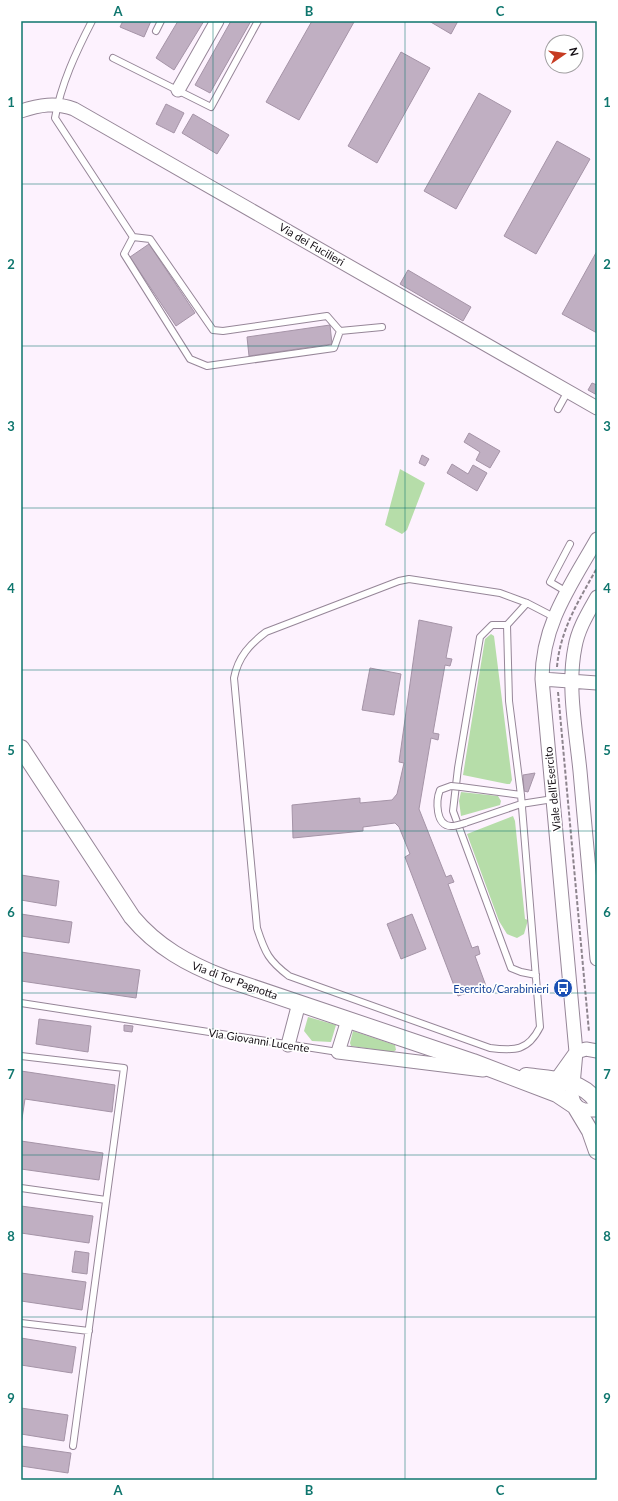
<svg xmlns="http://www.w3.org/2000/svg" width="618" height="1501" viewBox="0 0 618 1501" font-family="Lato,sans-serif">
<rect width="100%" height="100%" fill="#fdf2fe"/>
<path fill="#b6dda9" d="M400 469 425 483 407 530 402 534 385 525Z
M491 634 494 636 512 780 510 784H507L463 775 485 639Z
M461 792 498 796 501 801 500 805 461 816 459 801Z
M513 816 515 821 525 919 528 920 524 934 517 938 507 934 499 921 467 834Z
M308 1017 336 1025 331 1042 312 1041 304 1031Z
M353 1031 395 1045 396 1050 393 1052 351 1046 350 1043Z"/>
<path fill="#c0afc2" stroke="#a594a7" d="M123 21H151L144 37 120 27Z
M178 21H204L174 70 156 58Z
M231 21H251L210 93 195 85Z
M312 21 354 22 299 120 266 102Z
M429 21H458L451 34Z
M401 52 430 68 377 163 348 146Z
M479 93 511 111 456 209 424 191Z
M166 104 184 113 174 133 156 124Z
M193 114 229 135 217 154 182 133Z
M557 141 590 159 536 254 504 236Z
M149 244 195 313 176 326 130 257Z
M597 251V333L562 314Z
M408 270 471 307 463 321 400 284Z
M330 325 332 344 249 356 247 337Z
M592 383 597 385V395L588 390Z
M469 433 500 451 490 468 476 460 480 452 464 442Z
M422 455 429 459 425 466 419 463Z
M452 464 468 474 473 465 487 473 477 491 447 473Z
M419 620 452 627 446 658 452 659 450 666 445 665 433 733 439 734 438 740 431 738 419 809 446 877 451 875 454 882 448 884 472 948 478 946 480 954 475 956 486 986 458 996 405 857 410 854 399 827 395 823 363 827V831L293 838 292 805 360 798V803L392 800 397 794 404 763 399 762Z
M370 668 401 674 394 715 362 710Z
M535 773 528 792 524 791 523 775Z
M21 875 59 881 56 906 21 900Z
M21 914 72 922 69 943 21 936Z
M412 914 426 949 401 959 387 924Z
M21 952 140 970 136 998 21 981Z
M39 1019 91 1026 88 1052 36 1044Z
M124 1025 133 1026 132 1032 124 1031Z
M21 1071 115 1085 112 1112 25 1099 21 1125Z
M21 1141 103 1153 99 1180 21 1169Z
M21 1206 93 1216 89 1243 21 1233Z
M75 1251 89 1253 87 1274 72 1272Z
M21 1273 86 1282 82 1310 21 1301Z
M21 1338 76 1347 72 1373 21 1365Z
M21 1408 68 1415 64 1441 21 1434Z
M21 1446 71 1453 68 1473 21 1466Z"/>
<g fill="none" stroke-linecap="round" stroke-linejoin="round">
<g stroke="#968698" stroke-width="8">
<path id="service" d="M92 21C76 52 61 84 55 118L133 237 150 239 213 330 223 331 327 316 340 331 382 327
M156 31 161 21
M113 58 211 107 258 21
M133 237 124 254 190 359 207 366 334 348 340 331
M558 409 568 391
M567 592 550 582 570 544
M527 603 507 625 509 701 521 795 540 1027C528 1051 515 1051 490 1048L289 976C269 961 265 953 257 928L234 678C238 657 250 644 266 632L399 581 409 579 500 593 527 603 554 617
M507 625H492L480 637 458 768 453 811 511 968 521 972 536 975
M461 787 521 795
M465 823 521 804 553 799
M21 1003 338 1052
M21 1056 124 1068 73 1446
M21 1188 106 1200
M21 1323 89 1331"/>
</g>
<g stroke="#968698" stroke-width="15">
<path id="minor" d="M178 90 217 21
M21 111C39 105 56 102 74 109L597 408
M597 539C571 585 542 624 542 679L576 1052 572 1096 575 1106 584 1110H597
M597 597C588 613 578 629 575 647 567 686 576 731 580 771 586 834 591 897 597 959
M542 679 597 683
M348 1020 338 1052 483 1070
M288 1045 299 1003
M576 1052 586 1049 597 1051
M556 1080 576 1052"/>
</g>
<g stroke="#968698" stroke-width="18">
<path id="tertiary" d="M21 748 132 917C157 947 188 964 224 978L473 1062 557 1094 575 1106 590 1131 597 1151
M526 1076C550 1079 582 1079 597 1102"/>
</g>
<path stroke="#8e858e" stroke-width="2" stroke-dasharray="4 2" stroke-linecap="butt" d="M557 667C560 630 579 600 597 568
M558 692 589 1032"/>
<use href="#service" stroke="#fff" stroke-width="6"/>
<use href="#minor" stroke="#fff" stroke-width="13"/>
<use href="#tertiary" stroke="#fff" stroke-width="16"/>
<g stroke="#968698" stroke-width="8" stroke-linecap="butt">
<path id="service-bridge" d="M461 787 451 786 440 790C436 800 435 827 452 826 456 826 461 824 465 823"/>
</g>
<use href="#service-bridge" stroke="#fff" stroke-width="6"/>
</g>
<path fill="none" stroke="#0f766e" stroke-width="1" stroke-opacity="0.55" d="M213 21V1480M405 21V1480M21 184H597M21 346H597M21 508H597M21 670H597M21 831H597M21 993H597M21 1155H597M21 1317H597"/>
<defs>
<g id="bus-disc" transform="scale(1)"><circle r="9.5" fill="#1a4fb4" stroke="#fff"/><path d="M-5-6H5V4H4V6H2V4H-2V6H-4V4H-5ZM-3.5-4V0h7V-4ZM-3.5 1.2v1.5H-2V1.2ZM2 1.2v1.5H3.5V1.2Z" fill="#fff"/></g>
</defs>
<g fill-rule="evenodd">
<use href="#bus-disc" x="563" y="988"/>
</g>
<g text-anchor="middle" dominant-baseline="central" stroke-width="3.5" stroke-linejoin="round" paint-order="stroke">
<g font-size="11" fill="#150f15" stroke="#fff">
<text transform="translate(312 244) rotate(30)">Via dei Fucilieri</text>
<text transform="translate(552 789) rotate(-96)">Viale dell'Esercito</text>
<text transform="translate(235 980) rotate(20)">Via di Tor Pagnotta</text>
<text transform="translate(259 1040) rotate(9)">Via Giovanni Lucente</text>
</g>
<g font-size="11" fill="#164399" stroke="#fff" text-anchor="end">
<text x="549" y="988">Esercito/Carabinieri</text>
</g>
</g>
<rect width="618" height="1501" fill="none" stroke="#ffffff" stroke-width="44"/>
<g transform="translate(564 54) rotate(77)"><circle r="19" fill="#ffffff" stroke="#a19fa1"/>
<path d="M0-3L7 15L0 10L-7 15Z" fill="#c63b22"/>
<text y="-6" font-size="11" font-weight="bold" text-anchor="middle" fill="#150f15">N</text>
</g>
<rect x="22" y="22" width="574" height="1457" fill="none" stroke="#0f766e" stroke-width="1.5"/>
<g font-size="13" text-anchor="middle" font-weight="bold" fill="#0f766e">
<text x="118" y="16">A</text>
<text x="309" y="16">B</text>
<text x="500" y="16">C</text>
<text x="11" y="107">1</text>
<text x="607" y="107">1</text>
<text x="11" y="269">2</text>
<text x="607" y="269">2</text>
<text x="11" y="431">3</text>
<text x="607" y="431">3</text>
<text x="11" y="593">4</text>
<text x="607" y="593">4</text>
<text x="11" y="755">5</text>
<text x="607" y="755">5</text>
<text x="11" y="917">6</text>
<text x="607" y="917">6</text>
<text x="11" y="1079">7</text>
<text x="607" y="1079">7</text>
<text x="11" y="1241">8</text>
<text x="607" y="1241">8</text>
<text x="11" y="1403">9</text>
<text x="607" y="1403">9</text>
<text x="118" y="1495">A</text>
<text x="309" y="1495">B</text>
<text x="500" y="1495">C</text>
</g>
</svg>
